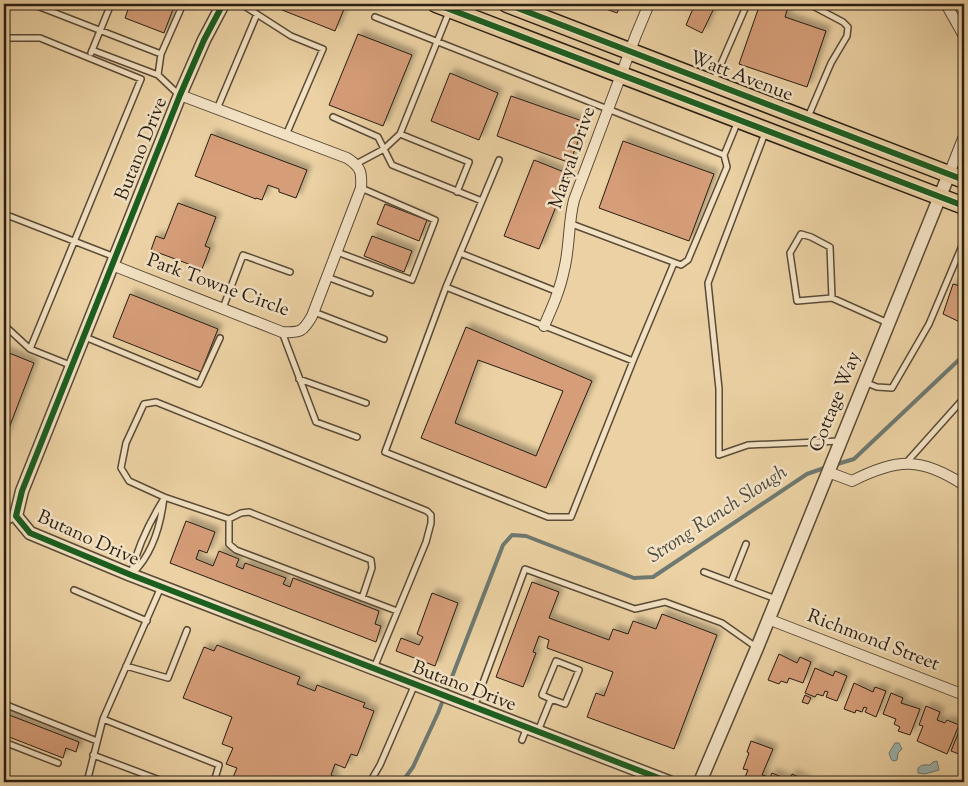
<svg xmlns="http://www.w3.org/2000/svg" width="968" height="786" viewBox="0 0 968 786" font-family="'Sorts Mill Goudy',serif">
<defs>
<filter id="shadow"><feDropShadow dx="4.5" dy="-4.5" stdDeviation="2.5" flood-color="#0004"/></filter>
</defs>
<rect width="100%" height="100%" fill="#ebd1a3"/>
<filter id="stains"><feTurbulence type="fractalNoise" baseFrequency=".004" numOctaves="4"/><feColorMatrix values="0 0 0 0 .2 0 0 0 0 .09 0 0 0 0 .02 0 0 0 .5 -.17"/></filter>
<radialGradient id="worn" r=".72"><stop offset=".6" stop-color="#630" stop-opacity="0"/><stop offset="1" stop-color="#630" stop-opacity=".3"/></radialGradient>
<path fill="#9cb5b0" stroke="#6e7971" d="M895 743H899L902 749 898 753 897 760 893 761 891 759 889 753Z
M937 761 939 770 925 774 918 773V768C922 764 925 765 930 765L933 762Z"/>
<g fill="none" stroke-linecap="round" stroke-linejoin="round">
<path stroke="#6e7971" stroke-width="4" d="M834 465 854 459 964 355
M402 782 413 767 438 713 503 545 512 535 526 536 634 578 653 577 807 474 827 467"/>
</g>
<path fill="#d59d78" stroke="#291e13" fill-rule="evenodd" filter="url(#shadow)" d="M130 4H175L164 33 125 18Z
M267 4H346L335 31Z
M592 4H621L617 13Z
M695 4H716L702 33 686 25Z
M760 4H789L785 17 826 31 807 87 739 64Z
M358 34 412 55 383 126 329 105Z
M450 73 498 93 479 140 431 121Z
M511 96 585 122 570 163 497 136Z
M211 134 307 170 296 198 279 192V189L268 185 262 200 256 198V199L195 176Z
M623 141 714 174 689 241 599 208Z
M534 160 569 174 539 249 504 236Z
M178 203 216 217 205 246 210 248 202 269 151 250 156 236 164 239Z
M385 204 427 220 419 241 377 224Z
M372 236 412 251 404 272 364 256Z
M964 275V324L943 314 953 284 960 286Z
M130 294 218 329 201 372 113 337Z
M466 327 592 381 546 488 421 438ZM478 360 563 391 536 456 455 423Z
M4 351 34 363 4 441Z
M186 521 215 532 207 553 199 550 196 559 213 566 219 551 239 559 236 566 243 569 245 563 286 578 283 584 290 587 293 578 379 611 375 624 381 626 376 642 170 563Z
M532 582 559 592 549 618 609 640 613 629 628 634 633 621 656 629 662 614 717 635 674 749 587 717 596 693 604 696 613 672 547 648 549 640 539 636 533 652 536 653 523 687 496 677Z
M432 593 458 603 435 666 396 651 401 638 419 645 423 637 417 634Z
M217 645 300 677 297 684 315 691 317 685 365 703 363 707 374 711 357 756 351 754 345 768 335 764 331 775 335 777 333 782H291L274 776 272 782H231L237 768 226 764 233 748 222 744 232 717 183 698 204 647 214 651Z
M779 654 797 663 800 657 811 662 803 683 789 678 787 683 781 681 779 684 768 680Z
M815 668 833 676 835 671 847 676 837 701 826 697 828 692 825 691 823 696 817 694 815 697 805 693Z
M854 683 873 692 875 687 886 691 876 717 865 712 867 708 864 707 862 712 856 710 855 713 844 709Z
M891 693 903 698 901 703 920 709 910 735 898 731 900 727 894 724 896 719 883 714Z
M805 695 811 698 808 704 802 702Z
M926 706 940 712 937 720 945 723 947 720 959 725 947 754 917 741 923 726 919 725Z
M4 713 79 742 76 752 66 748 63 758 4 735Z
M963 722 964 723V756L951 751Z
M751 741 773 749 762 775 766 776 763 782H743L748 770 743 769 749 753 747 752Z
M772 773 789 780 792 774 808 781 768 782Z"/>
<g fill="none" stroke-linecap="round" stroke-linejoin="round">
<g stroke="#5a4b37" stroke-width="8">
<path id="service" d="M32 4 161 54
M241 4 291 36 323 49 286 135
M375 17 724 155 738 121
M4 38H40L141 79 30 349 70 365
M92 50 158 75
M91 53 111 4
M714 80 747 4
M179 95 158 75 161 54 183 4
M217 109 257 14
M333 117 378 137 392 165 482 201
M808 117 831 63 847 36 848 27 843 22 809 4
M765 133 708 283 719 389V455L748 445 840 441
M400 134 469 162 457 192
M499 160 446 287 385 452 548 517H571L633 361
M356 164 384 149 400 134 449 12
M4 214 115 257
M569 223 681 265 688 260 727 167 724 155
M337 252 412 280 435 220 361 188
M460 253 558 292
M327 277 370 293
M446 287 633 361 674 263
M832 298 830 247 811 237 801 234 790 253 797 301 832 298 888 323
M223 308 243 255 290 272
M314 312 384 339
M4 325 30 349
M282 332 316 422 357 437
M85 337 199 384 220 338
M299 379 366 403
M864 382 877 387 892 388 929 324 964 241
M906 463 964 398
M229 519V544L236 550 397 611
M4 524 16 516
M704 572 776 599
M133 573C152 554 161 524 164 497
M131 574C137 548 149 523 163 500
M731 582 746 544
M74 590 147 621
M362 598 372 568 371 560 249 512 241 513 229 519 164 497 129 481 121 468 126 443 144 404 156 402 427 511 431 515V523L426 542 374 668
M126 666 168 678 187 630
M4 704 97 741
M474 707 525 569 635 609 665 602 722 623 756 647
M103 719 219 765 214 782
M538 731 551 699 542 695 556 661 579 670 565 704 551 699
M522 740 527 727
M4 742 58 763
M93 755 165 782
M87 782 103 719 161 587
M370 782 380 765 415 684"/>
</g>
<g stroke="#5a4b37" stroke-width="12">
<path id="minor" d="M946 4 964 36
M949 174 964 136
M112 265 282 332C300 333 303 332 312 316L361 188C362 172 361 167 347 158L180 95
M544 326C552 308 560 290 564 270 570 247 568 223 574 200L636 35 649 4
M828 472 852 481C898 458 921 457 964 485
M768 619 964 695"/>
</g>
<g stroke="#5a4b37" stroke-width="15">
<path id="tertiary" d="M223 4 204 40 180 95 22 491 16 516 30 533 131 575 669 782
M700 782 757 648 949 174"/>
</g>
<g stroke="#291e13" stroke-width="19">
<path id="primary" d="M436 4 964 206
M507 4 964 180"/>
</g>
<use href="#service" stroke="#f2e1c3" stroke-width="5"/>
<use href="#minor" stroke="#f2e1c3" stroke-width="10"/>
<use href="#tertiary" stroke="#f2e1c3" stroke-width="12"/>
<use href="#primary" stroke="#ebd1a3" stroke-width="16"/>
<g stroke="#f2e1c3" stroke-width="9">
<path id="cycleway" d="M223 4 204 40 180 95 22 491 16 516 30 533 131 575 669 782
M436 4 964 206
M507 4 964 180"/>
</g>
<use href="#cycleway" stroke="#1b5e20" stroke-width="6"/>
</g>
<g text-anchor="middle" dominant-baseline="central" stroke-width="5" stroke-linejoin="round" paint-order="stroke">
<g font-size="19" fill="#291e13" stroke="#f2e1c3">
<text transform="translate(741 77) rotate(21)">Watt Avenue</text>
<text transform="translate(142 149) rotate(-68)">Butano Drive</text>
<text transform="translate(573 158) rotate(-71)">Maryal Drive</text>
<text transform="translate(218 286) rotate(20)">Park Towne Circle</text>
<text transform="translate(836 402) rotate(-68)">Cottage Way</text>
<text transform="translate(88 539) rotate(24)">Butano Drive</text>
<text transform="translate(873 641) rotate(21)">Richmond Street</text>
<text transform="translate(464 687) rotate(21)">Butano Drive</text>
</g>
<g font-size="20" font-style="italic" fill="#4c4b42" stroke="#f2e1c3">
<text transform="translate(718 515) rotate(-33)">Strong Ranch Slough</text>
</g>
</g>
<rect width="968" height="786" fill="none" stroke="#ebd1a3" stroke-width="20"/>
<rect x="5" y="5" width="958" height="776" fill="none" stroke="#291e13" stroke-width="2.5"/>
<rect x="10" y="10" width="948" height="766" fill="none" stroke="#291e13"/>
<rect width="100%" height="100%" filter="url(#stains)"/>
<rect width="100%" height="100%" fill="url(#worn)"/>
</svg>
